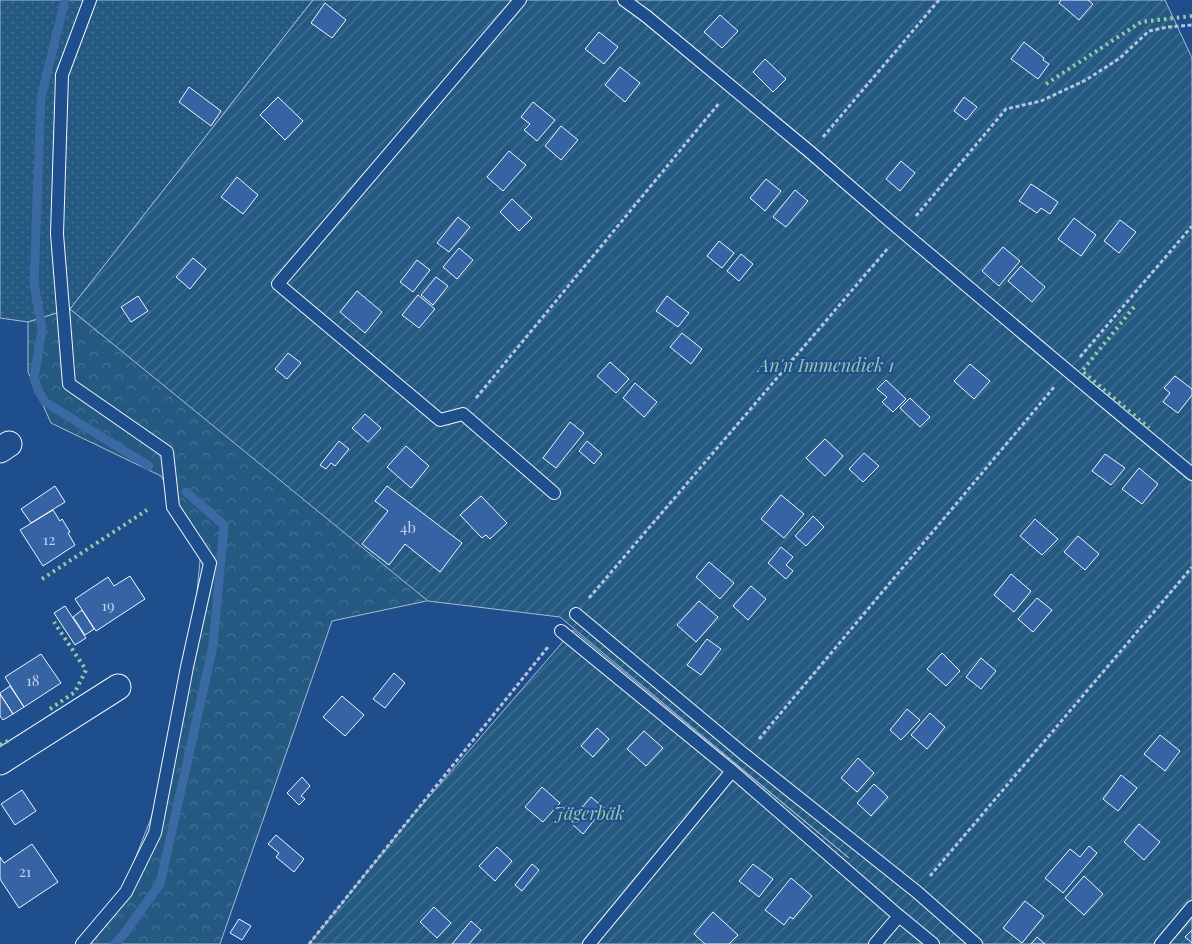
<svg xmlns="http://www.w3.org/2000/svg" width="1192" height="944" viewBox="0 0 1192 944" font-family="'Playfair Display',serif">
<defs>
<pattern id="grass-dots" width="8" height="8" patternUnits="userSpaceOnUse" patternTransform="scale(1.25)"><rect width="8" height="8" fill="#245a82"/><path d="M2 2h.1M6 6h.1" fill="none" stroke="#447295" stroke-width="1.8" stroke-linecap="round"/></pattern>
<pattern id="forest-crowns" width="20" height="18" patternUnits="userSpaceOnUse" patternTransform="scale(1.25)"><rect width="20" height="18" fill="#245a82"/><path d="M2 6a3 3 0 1 1 6 0M12 15a3 3 0 1 1 6 0" fill="none" stroke="#447295"/></pattern>
<pattern id="garden-furrows" width="10" height="10" patternUnits="userSpaceOnUse" patternTransform="scale(1.25)"><rect width="10" height="10" fill="#245a82"/><path d="M-1 1l2-2M0 10L10 0M9 11l2-2" fill="none" stroke="#447295"/></pattern>
</defs>
<rect width="100%" height="100%" fill="#1f4e8c"/>
<path fill="url(#grass-dots)" stroke="#a8bbd7" d="M0 0H313L70 309 28 322 0 318Z"/>
<path fill="url(#forest-crowns)" stroke="#a8bbd7" d="M70 309 431 600 332 621 220 944H77L124 887 155 808 193 634 201 550 161 476 51 423 28 372V322Z"/>
<path fill="url(#garden-furrows)" stroke="#a8bbd7" d="M313 0H1165L1192 58V944H309L411 818 573 630 849 858 560 617 428 601 70 309Z"/>
<g fill="none" stroke-linecap="round" stroke-linejoin="round">
<path stroke="#3b69a3" stroke-width="9" d="M65 0 41 98 34 283 42 329 34 378 38 390 45 402 149 466
M115 944 124 934 160 884 213 646 224 525 186 492"/>
</g>
<path fill="#3563a3" stroke="#f2f6ff" d="M1061 0H1088L1093 4 1079 20 1059 3Z
M325 3 346 20 332 38 311 23Z
M720 15 738 31 722 48 704 32Z
M599 32 618 47 604 64 585 49Z
M1024 42 1044 58 1043 60 1049 64 1038 79 1011 59Z
M765 59 786 79 773 92 753 72Z
M620 67 640 83 625 102 605 85Z
M189 87 221 111 211 126 179 102Z
M278 97 303 121 285 140 260 115Z
M964 97 977 107 966 120 954 111Z
M533 102 555 120 537 141 524 130 530 124 521 117Z
M561 126 578 140 561 160 545 146Z
M509 151 526 165 503 191 487 177Z
M901 161 915 173 900 191 886 179Z
M237 177 258 195 243 214 221 197Z
M766 179 781 191 765 211 750 198Z
M1031 184 1058 202 1050 214 1041 208 1037 213 1019 201Z
M795 190 808 201 786 227 773 217Z
M512 199 532 218 519 231 500 212Z
M458 217 470 227 449 252 437 243Z
M1074 218 1096 235 1081 256 1058 239Z
M1120 220 1136 232 1119 253 1104 241Z
M719 241 734 253 722 268 707 256Z
M1003 247 1020 261 999 286 982 271Z
M459 248 473 260 457 279 443 267Z
M741 254 753 264 739 281 727 271Z
M193 258 206 269 190 289 176 277Z
M417 260 430 270 413 292 400 282Z
M1021 266 1045 287 1032 302 1008 281Z
M436 277 448 286 433 305 421 295Z
M357 291 382 312 365 333 340 312Z
M418 295 435 309 419 328 402 315Z
M138 296 148 311 131 322 121 307Z
M667 296 689 313 678 327 656 311Z
M682 333 702 349 691 364 670 347Z
M288 353 301 363 287 379 275 369Z
M610 362 629 379 616 393 597 376Z
M970 364 990 381 974 399 954 381Z
M1175 376 1192 389V395L1178 413 1163 402 1170 393 1164 388Z
M886 380 906 399 893 412 882 402 887 397 877 389Z
M635 383 657 402 644 417 623 398Z
M910 398 930 417 920 427 900 408Z
M365 414 381 428 368 442 352 428Z
M570 422 584 433 556 468 543 458Z
M825 439 843 456 825 476 806 458Z
M339 441 349 449 335 466 331 463 326 469 320 465Z
M587 441 602 454 594 464 579 451Z
M406 446 429 466 411 488 387 467Z
M864 453 879 466 863 482 849 469Z
M1105 454 1125 468 1111 485 1092 471Z
M1139 468 1158 484 1142 504 1122 489Z
M55 486 65 502 31 523 21 509Z
M387 486 462 543 440 572 405 544 389 565 362 544 388 511 375 501Z
M781 495 804 514 784 538 761 519Z
M481 496 507 523 490 539 486 535 482 538 460 515Z
M53 510 60 521 62 519 70 532 68 533 75 545 43 566 20 530Z
M813 516 824 527 806 546 795 536Z
M1035 519 1058 539 1042 555 1020 536Z
M1078 536 1099 554 1085 570 1064 552Z
M781 547 793 557 786 565 793 571 786 579 768 563Z
M709 562 734 583 720 599 696 577Z
M1011 574 1031 591 1014 612 994 595Z
M130 576 145 599 96 631 75 599 108 577 114 586Z
M751 586 766 599 748 620 733 606Z
M1037 598 1052 610 1033 632 1018 619Z
M699 601 718 617 696 642 677 625Z
M65 606 86 638 75 645 54 613Z
M82 610 94 629 85 635 73 617Z
M707 639 721 649 701 675 687 665Z
M942 653 960 671 946 686 927 669Z
M41 654 61 683 24 707 5 677Z
M981 658 996 671 981 689 966 677Z
M394 673 405 683 385 708 373 699Z
M10 686 24 707 13 714 0 694V693Z
M0 694 13 714 3 720 0 716Z
M342 696 364 715 345 736 323 717Z
M907 709 920 720 901 740 890 730Z
M930 713 945 727 927 749 911 735Z
M597 728 609 739 593 757 581 746Z
M644 731 663 748 646 766 627 749Z
M1160 735 1180 751 1165 771 1144 754Z
M858 758 874 773 857 792 841 778Z
M1121 775 1137 788 1118 811 1103 799Z
M302 777 310 786 301 796 305 799 299 805 287 793Z
M874 784 888 797 871 816 857 803Z
M542 787 560 803 543 822 525 807Z
M22 790 36 811 15 825 1 804Z
M591 797 604 808 583 834 570 822Z
M1139 824 1160 842 1144 860 1124 842Z
M276 835 304 859 294 872 276 857 279 853 268 844Z
M32 844 58 882 19 908 0 879V857L4 863Z
M1089 846 1097 853 1063 893 1045 878 1070 849 1080 857Z
M497 847 512 861 495 881 479 866Z
M532 864 539 870 522 891 515 885Z
M753 864 773 879 759 897 739 881Z
M1084 876 1103 894 1084 915 1065 898Z
M791 878 812 896 793 919 790 917 784 925 765 910Z
M1025 901 1044 916 1022 943 1003 928Z
M434 907 451 923 437 938 420 922Z
M713 912 738 935 729 944H705L694 934Z
M239 919 251 926 242 940 230 933Z
M471 921 481 930 469 944H452Z
M1192 930V943L1185 937Z
M1037 937 1045 944H1031Z"/>
<g fill="none" stroke-linecap="round" stroke-linejoin="round">
<g stroke="#f2f6ff" stroke-width="14">
<path id="lane" d="M520 0 278 284 440 420 463 414 554 493
M624 0 646 16 810 152 891 222 1068 371 1192 474
M576 614 745 755 917 892 976 944
M561 631 732 771 899 916 933 944
M82 944 126 892 155 833 187 667 210 563 173 507 167 452 69 384 57 234 62 75 90 0
M589 944 732 771
M875 944 899 916
M1161 944 1192 907"/>
</g>
<g stroke="#f2f6ff" stroke-width="27">
<path id="street" d="M0 450 9 444
M0 762 118 687"/>
</g>
<path stroke="#b3c4dc" stroke-width="3" stroke-dasharray="4 2.5" stroke-linecap="butt" d="M823 137 939 0
M916 216 1006 109 1041 101 1086 80 1120 58 1149 31 1168 27 1192 25
M1080 357 1192 226
M476 398 720 102
M589 598 889 247
M759 739 1055 386
M930 876 1192 567
M309 944 548 647"/>
<use href="#lane" stroke="#1f4e8c" stroke-width="12"/>
<use href="#street" stroke="#1f4e8c" stroke-width="25"/>
<path stroke="#97c8a6" stroke-width="4" stroke-dasharray="2.5 4" stroke-linecap="butt" d="M1046 84 1141 22 1192 16
M1134 307 1082 371 1149 428
M42 579 147 510
M50 709 75 692 86 670 54 622
M0 745 11 739"/>
</g>
<g text-anchor="middle" dominant-baseline="central" stroke-width="4" stroke-linejoin="round" paint-order="stroke">
<g font-size="15" fill="#c3d1e8">
<text x="408" y="527">4b</text>
<text x="49" y="539">12</text>
<text x="108" y="605">19</text>
<text x="33" y="680">18</text>
<text x="25" y="871">21</text>
</g>
<g font-size="18" font-style="italic" fill="#97c8a6" stroke="#1f4e8c">
<text x="826" y="365">An'n Immendiek 1</text>
<text x="589" y="813">Jägerbäk</text>
</g>
</g>
</svg>
